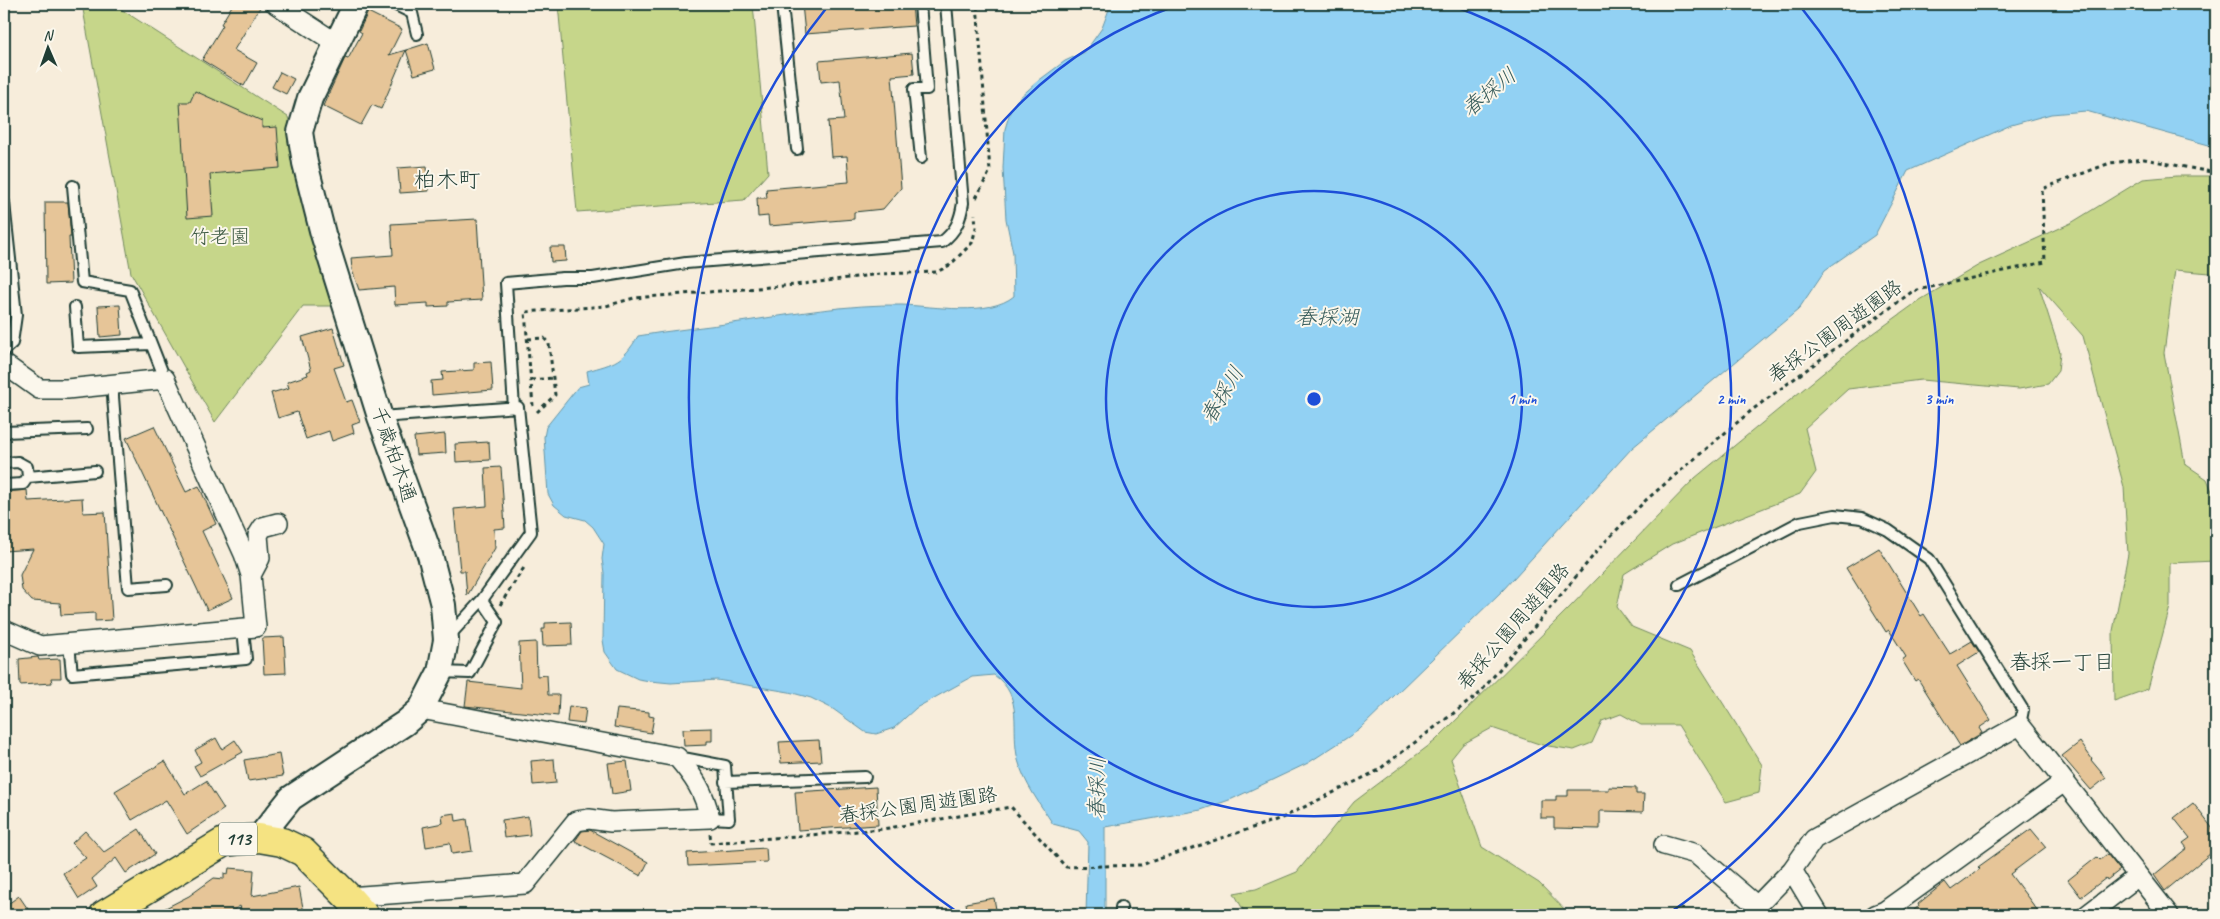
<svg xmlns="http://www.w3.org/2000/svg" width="2220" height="919" viewBox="0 0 2220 919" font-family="Caveat,'Klee One',sans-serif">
<rect width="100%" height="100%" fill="#f7eddb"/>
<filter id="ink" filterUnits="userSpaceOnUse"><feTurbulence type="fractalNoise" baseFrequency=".02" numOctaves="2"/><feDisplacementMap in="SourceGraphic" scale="10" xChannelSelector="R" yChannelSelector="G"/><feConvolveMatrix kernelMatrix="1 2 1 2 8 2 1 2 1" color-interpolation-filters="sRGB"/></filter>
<g filter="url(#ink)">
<path fill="#c6d68a" stroke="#728a5f" d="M82 4H113L288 117 334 306H303L215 422 131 273Z
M558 4H753L768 173 744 200 577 212Z
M2177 176H2216V276L2210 273 2175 270 2164 353 2185 464 2207 479 2216 501V561L2170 563V607L2148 689 2114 701 2113 631 2128 554 2124 487 2083 336 2039 286 2060 352 2058 371 2048 384 2019 389 1921 380 1848 389 1805 428 1816 472 1800 494 1672 544 1624 574 1617 607 1632 627 1690 651 1762 765 1759 793 1726 802 1678 725H1641L1621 714 1602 721 1592 743 1574 750 1542 745 1492 728 1463 744 1451 759 1482 847 1539 883 1570 915H1246L1234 893 1256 889 1297 872 1354 802 1435 741 1569 608 1695 478 1856 346 1920 300 1979 265 2071 223 2143 179Z"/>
<path fill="#92d1f3" stroke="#6496a7" d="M1111 4H2216V147L2086 111 2051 114 2011 125 1908 171 1875 235 1825 270 1798 310 1632 448 1503 590 1359 730 1308 763 1232 799 1201 810 1105 827V915H1086L1088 842 1079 831 1053 824C1040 804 1024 783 1018 760 1010 728 1025 697 994 675L972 677 916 708 894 728 876 734 865 732 833 709 811 698 789 692 717 680 671 683 650 681 638 679 617 669 605 652 603 640 604 573 602 559 604 544 593 527 585 520 566 515 554 505 548 494 544 437 546 427 578 387 589 384 587 371C615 363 623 362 638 336 672 330 706 327 740 322 793 314 848 304 902 305 934 306 989 317 1014 296L1013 253 1006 219 1003 168 1005 129 1010 112 1017 100 1038 81 1065 61 1085 52 1102 28Z"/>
<path fill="#e6c598" stroke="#1f3d34" d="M233 4H262L234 50 257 63 244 86 202 60 223 25 221 24Z
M802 4H912L914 26 805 34Z
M368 12 402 29 389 55 406 50 381 109 372 105 361 125 323 106 345 58 348 59 362 33 359 31Z
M428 43 435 69 414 75 406 50Z
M912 53 914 74 892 76 901 188 883 209 854 212V219L769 226 768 216 758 217 757 198H767L766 189 849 182 847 156 831 157 828 121 844 120 840 80 821 82 819 61Z
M280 72 294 79 286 94 272 87Z
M195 91 262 121V128L277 127 280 168 210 174 213 216 187 218 180 102H190Z
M427 166 429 191 400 193 398 168Z
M45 202H68L71 237H69L71 283 46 284Z
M477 219 482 300 448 302V306L428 307V303L395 305 394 287 359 290 352 270 351 258 393 255 391 224Z
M550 247H565L566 261 551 262Z
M120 305 122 335 100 337 98 306Z
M333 328 344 365 334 368 346 402 352 400 360 422 352 425 354 433 332 441 329 431 306 439 297 412 278 418 271 393 289 388 287 382 308 375 307 372 311 370 302 337Z
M491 362 493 390 432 395 431 381 443 380 442 372 474 370V363Z
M154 426 186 492 199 486 216 524 202 531 233 598 207 610 126 438Z
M445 434 446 453 416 455 414 437Z
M489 442 490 460 456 462 455 444Z
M501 467 505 528 494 529 495 548 467 596 465 571H460L454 509 487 506 485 468Z
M27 490 28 501 82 498 83 513 105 512 112 620 95 621V613L61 615 60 603 32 601 22 590 20 575 33 549 4 551V492Z
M1879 548 1921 616 1924 614 1950 654 1972 641 1979 652 1957 666 1991 720 1979 728 1982 733 1960 746 1918 679 1915 681 1902 660 1906 657 1889 630 1886 632 1846 568Z
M571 622 572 645 543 646 542 629H545V623Z
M284 637 286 673 264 674 262 638Z
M536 642 537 676 547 675 548 695H559L558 716 465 706 468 682 521 688 519 643Z
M38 657 39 660 60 659 61 678H51L52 683 20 685 19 659Z
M569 706 586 708 584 724 567 722Z
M617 709 649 712V716L654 717 651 733 614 727Z
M712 728V741H707V745L684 746 683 729Z
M216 738 222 749 235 740 243 752 200 776 194 766 201 762 195 750Z
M819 740 821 761 781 763 779 742Z
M2080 742 2092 759 2091 760 2106 778 2091 790 2062 756Z
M279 754 283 776 248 781 244 760Z
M554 759 556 783 533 785 531 761Z
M165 761 185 794 206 781 224 809 187 834 166 800 132 820 115 791Z
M627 761 631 791 612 794 608 763Z
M876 787 878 825 798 830 795 792Z
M1609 787 1636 788V794H1644L1643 812 1600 811V829L1554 828V818H1541V800H1556V796H1568V790H1609Z
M2193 803 2216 833V849L2165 891 2154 875 2187 848 2183 843 2190 838 2174 818Z
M455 813 456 821 467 819 472 851 452 854 450 843 426 847 423 827 443 823 442 815Z
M528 816 530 835 504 838 502 820Z
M139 829 155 854 126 873 116 858 92 879 97 887 79 899 63 873 86 858 72 843 85 831 104 852Z
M2031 829 2046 847 2010 874 2041 915H1908L1919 906 1918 904 1945 882 1951 890 1980 869 1978 867Z
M590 830 648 862 641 876 575 841 582 831Z
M766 848 767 862 688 866 687 853Z
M2107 854 2120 870 2107 880 2106 878 2081 897 2068 880 2097 857 2100 860Z
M229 868 254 870 252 896 299 887 304 913 291 915H243L240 906 225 915H152L189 896 214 878 224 879V873L228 874Z
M19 896 32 915H4V910L9 906 8 904Z
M994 898 997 915H968L966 903Z"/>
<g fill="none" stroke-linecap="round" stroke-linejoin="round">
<g stroke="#1f3d34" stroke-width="14">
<path id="service" d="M394 4 412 13 417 34
M782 4 797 149
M920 4 927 89H914L921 158
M73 186 82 282 130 290 165 379
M4 203 16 315 12 343 4 350
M75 307 78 347 151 344
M112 384 128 588 167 585
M514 408 506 283 563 278H593L686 263 942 242C956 231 960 221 963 203L946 4
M380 417 518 407 531 532 482 600 448 637
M4 432 87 429
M4 463 18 462 27 467 28 477
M4 485 23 484 28 477 95 471
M1679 585 1800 522 1835 515 1862 518 1888 530 1929 559 2023 710 2020 725
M69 644 72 674 246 659 243 629
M440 672 470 673 497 622 482 600
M678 757 725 766 729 819 710 818
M725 782 865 777
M1121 915V907"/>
</g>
<g stroke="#1f3d34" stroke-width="22">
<path id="minor" d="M276 4 336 43
M4 364 39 389H67L165 379 244 554 251 575
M4 630 40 646 256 627 251 575 260 558 258 535 263 527 278 523
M1664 845 1696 854 1757 906 1792 870
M348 897 525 884 576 821 589 819 611 822 710 818C704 792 695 778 677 757L421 709
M1819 915 1792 870 1814 839 2020 725 2169 915
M1875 915 1885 911 2064 782
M2087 915 2138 876"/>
</g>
<g stroke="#1f3d34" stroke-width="28">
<path id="tertiary" d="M259 838 291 798 405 723 421 709 440 672 446 640 443 605 430 555 380 417 323 234 305 163 300 132 310 98 356 4"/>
</g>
<g stroke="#1f3d34" stroke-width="31">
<path id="primary" d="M104 915 224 842 259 838 282 842 303 852 348 897 364 915"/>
</g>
<path stroke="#1f3d34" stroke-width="3" stroke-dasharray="4 4" stroke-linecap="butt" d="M976 198 990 171 977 4
M528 339 544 338 549 344 555 395 537 412
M531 380 553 378
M533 406 525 312 606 306 634 298 795 285 880 274 937 272 950 265 972 243 976 228 975 214
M500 605 525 566
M710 834 711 843 883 829 1011 807 1066 867 1141 865 1282 818 1377 771 1479 694 1603 544 1646 500 1752 410 1913 291 2045 262 2042 189 2110 163 2144 159 2216 173"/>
<use href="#service" stroke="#fbf7ec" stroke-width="10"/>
<use href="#minor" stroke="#fbf7ec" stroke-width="19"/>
<use href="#tertiary" stroke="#fbf7ec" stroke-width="24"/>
<use href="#primary" stroke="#f5e382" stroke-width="28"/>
</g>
</g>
<g fill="none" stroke="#1d4ed8" stroke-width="2.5">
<circle cx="1314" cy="399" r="208"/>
<path d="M1450 5A417 417 0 1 1 1178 5"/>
<path d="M960 914A625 625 0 0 1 828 6M1800 6A625 625 0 0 1 1668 914"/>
</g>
<g text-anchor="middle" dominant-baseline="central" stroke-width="4" stroke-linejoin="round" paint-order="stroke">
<rect fill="#fbf7ec" stroke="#61756b" stroke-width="1" x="219" y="822.5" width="38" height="33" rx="4"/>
<g font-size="19" font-weight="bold" fill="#1f3d34">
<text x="238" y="839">113</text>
</g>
<g font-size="20" fill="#405c45" stroke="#fbf7ec">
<text x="220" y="236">竹老園</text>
</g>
<g font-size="20" fill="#1f3d34" stroke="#fbf7ec">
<text transform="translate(1835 331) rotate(-36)">春採公園周遊園路</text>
<text transform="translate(394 454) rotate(71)">千歳柏木通</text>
<text transform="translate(1513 626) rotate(-49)">春採公園周遊園路</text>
<text transform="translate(918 805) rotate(-8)">春採公園周遊園路</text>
</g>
<g font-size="21" font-style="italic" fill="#365b5a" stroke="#fbf7ec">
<text transform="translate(1489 92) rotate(-39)">春採川</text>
<text x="1327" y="317">春採湖</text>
<text transform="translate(1222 395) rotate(-59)">春採川</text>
<text transform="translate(1097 788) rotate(-89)">春採川</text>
</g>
<g font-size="21" fill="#1f3d34" stroke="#fbf7ec">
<text x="2062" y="662">春採一丁目</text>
</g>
<g font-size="22" fill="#1f3d34" stroke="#fbf7ec">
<text x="447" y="180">柏木町</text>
</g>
</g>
<circle cx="1314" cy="399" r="8" fill="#1d4ed8" stroke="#fbf7ec" stroke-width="2.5"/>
<g font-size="15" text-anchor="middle" font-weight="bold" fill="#1d4ed8" stroke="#fbf7ec" stroke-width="4" stroke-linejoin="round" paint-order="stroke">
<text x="1522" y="404">1 min</text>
<text x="1731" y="404">2 min</text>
<text x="1939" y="404">3 min</text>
</g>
<rect width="2220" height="919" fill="none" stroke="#fbf7ec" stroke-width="20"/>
<rect x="10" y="10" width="2200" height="899" fill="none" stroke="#1f3d34" stroke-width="2" filter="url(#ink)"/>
<g transform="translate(48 48) rotate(358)" stroke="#fbf7ec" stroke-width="4" paint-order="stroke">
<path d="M0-4L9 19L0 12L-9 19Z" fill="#1f3d34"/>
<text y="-8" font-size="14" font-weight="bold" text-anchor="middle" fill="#1f3d34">N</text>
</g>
</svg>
